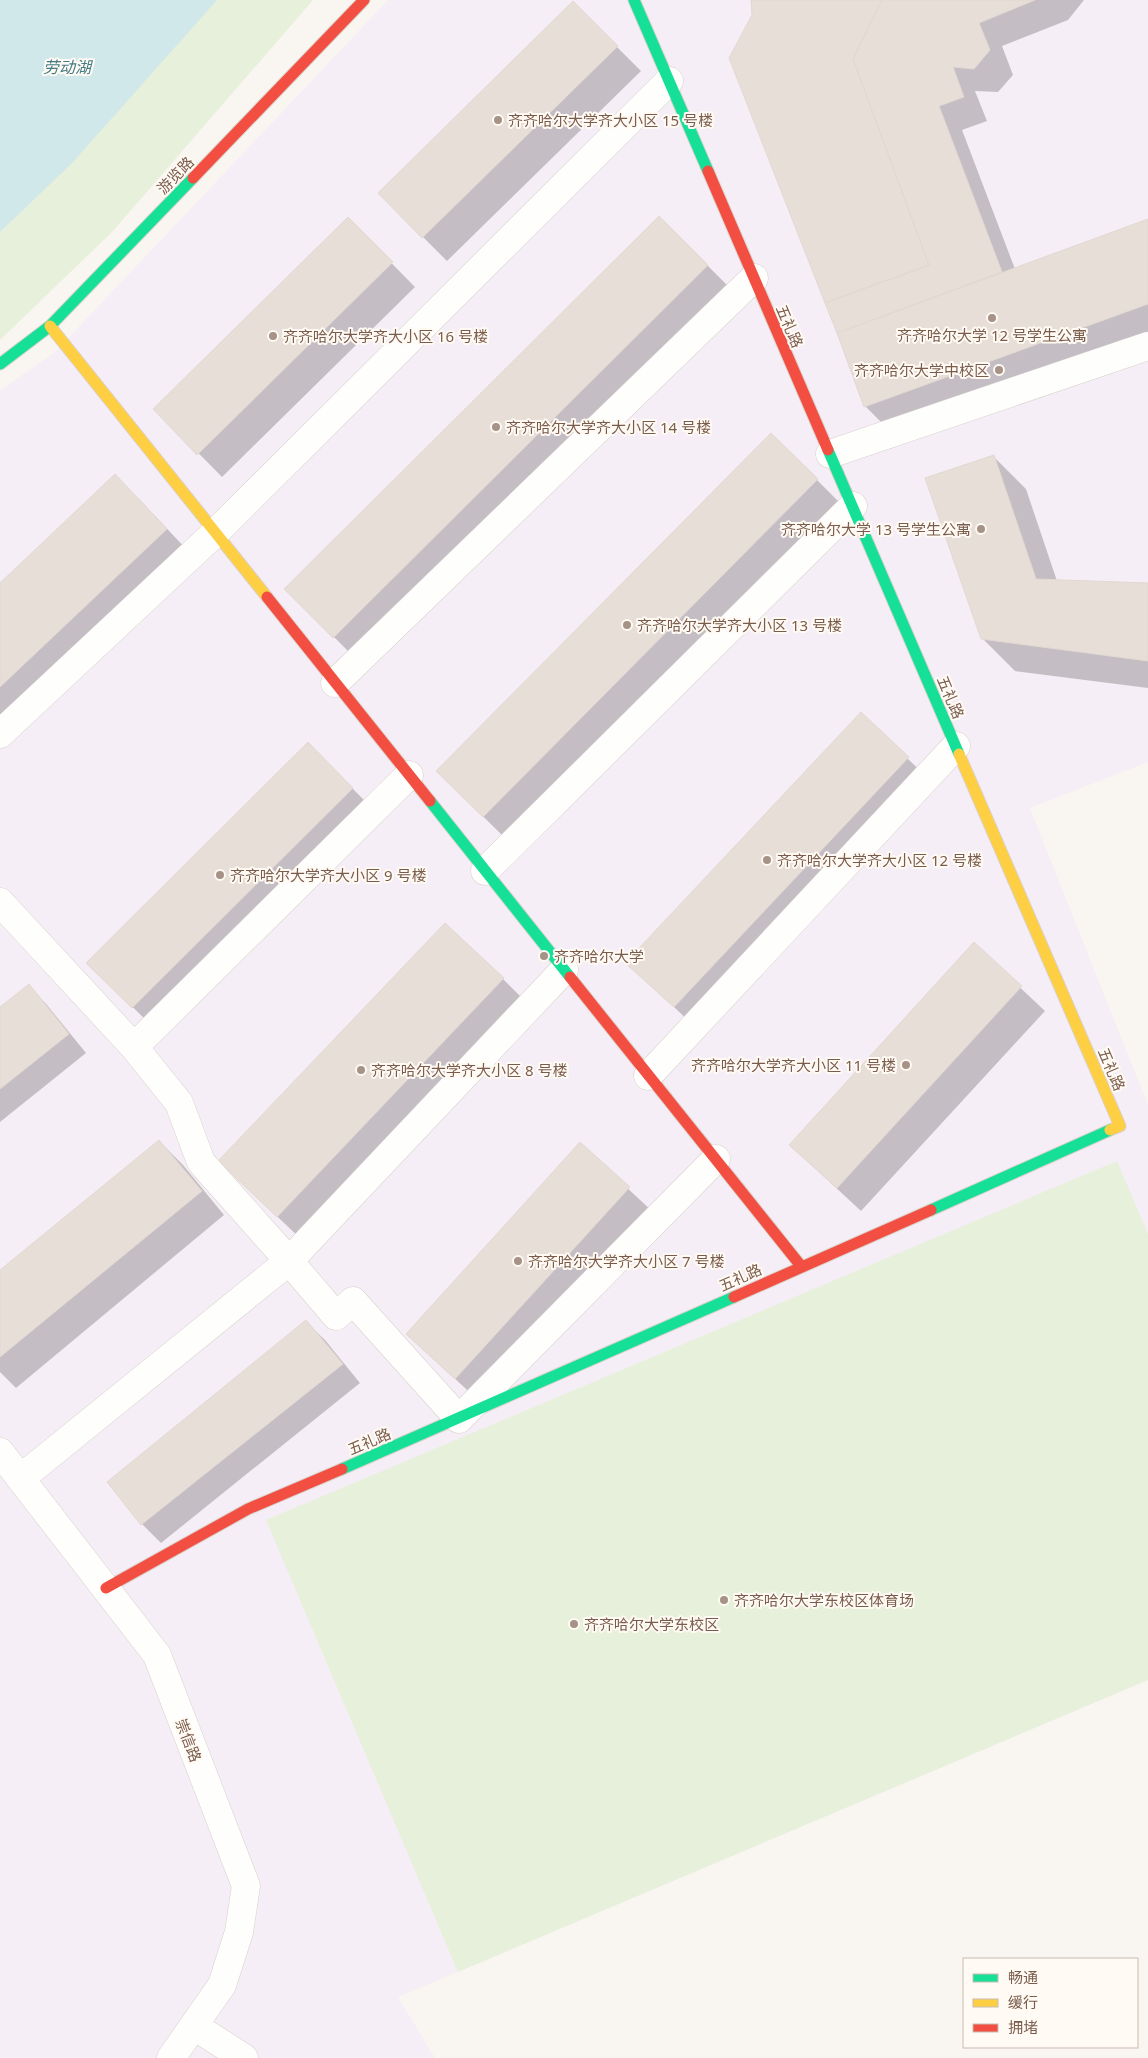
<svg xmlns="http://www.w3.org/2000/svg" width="1148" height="2058" viewBox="0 0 1148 2058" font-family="'Noto Sans','Noto Sans SC',sans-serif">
<rect width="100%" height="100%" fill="#f9f5f0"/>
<path fill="#f6eef6" d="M388 0H1148V762L1030 808 1148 1105V1680L398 1997 435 2058H0V391L55 352Z"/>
<path fill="#e7f0db" d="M0 0H313L113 231 0 340Z
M1117 1161 1148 1234V1680L458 1972 266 1520Z"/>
<path fill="#d0e8ea" d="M0 0H217L73 162 0 232Z"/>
<path fill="#0003" d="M752 0H1084L1068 20 1002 46 1013 75 998 92 975 91 987 121 962 130 1015 269 1148 220V347L897 438 865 406 838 332 754 15Z
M573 3 641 71 447 261 380 194Z
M659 217 731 289 358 661 286 589Z
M348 219 415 287 222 477 155 409Z
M771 434 841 504 507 840 437 771Z
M993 456 1026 489 1057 581 1148 584V688L1015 671 982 638Z
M139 499 190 553 0 733V585Z
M861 714 932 782 698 1030 627 962Z
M308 744 376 812 157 1031 88 963Z
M974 944 1045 1011 861 1211 790 1145Z
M503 979 527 1003 302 1240 244 1185Z
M29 986 47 1005 86 1053 0 1122V1009Z
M159 1141 183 1165 224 1215 16 1388 0 1372V1272Z
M580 1144 653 1212 480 1402 407 1334Z
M306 1322 325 1340 360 1383 161 1543 142 1524 109 1482Z"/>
<path fill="#e6ded7" stroke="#e2d8d2" d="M751 0H882L853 59 929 265 825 303 729 58 752 15Z
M882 0H1035L979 23 990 50 974 69 953 67 964 97 939 106 1002 272 837 333 825 303 929 265 853 59Z
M573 1 618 46 422 238 378 193Z
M659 216 708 265 333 638 284 589Z
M348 217 393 262 197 455 153 409Z
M1148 219V304L864 407 837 333Z
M771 433 818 479 483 817 436 771Z
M994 455 1036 579 1148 583V661L981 639 925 478Z
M115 474 167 529 0 687V583Z
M861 712 909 757 674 1007 625 963Z
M308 742 353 788 132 1008 86 963Z
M445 923 504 978 277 1217 218 1161Z
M974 942 1022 986 837 1188 789 1145Z
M29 984 69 1034 0 1089V1007Z
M159 1140 202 1191 0 1357V1270Z
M580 1142 630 1187 455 1379 406 1334Z
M306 1320 343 1364 141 1525 107 1482Z"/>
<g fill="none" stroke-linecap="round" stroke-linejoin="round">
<g stroke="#d7d1cb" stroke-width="29">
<path id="street" d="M830 454 1148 346
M335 683 754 278
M0 734 215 533 669 81
M485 871 853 506
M0 902 134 1047 179 1103 201 1162 289 1261 336 1316 353 1301 459 1419 716 1159
M134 1047 409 775
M648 1076 956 746
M0 1452 157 1655 246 1886 239 1932 222 1985 171 2058
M21 1478 289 1261 564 970
M194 2026 244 2058"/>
</g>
<g stroke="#d9d2cb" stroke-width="13">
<path id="fast" d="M634 0 708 171
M0 364 50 326 193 178
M828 450 959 754
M430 801 570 977
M931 1210 1110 1130
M342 1469 734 1297"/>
</g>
<g stroke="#d9d2cb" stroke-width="13">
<path id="slow" d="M50 326 267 597
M959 754 1120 1126 1110 1130"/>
</g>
<g stroke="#d9d2cb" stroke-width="13">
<path id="jam" d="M708 171 828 450
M193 178 364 0
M267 597 430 801
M570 977 801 1266
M734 1297 931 1210
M106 1588 248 1509 342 1469"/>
</g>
<use href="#street" stroke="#fefefd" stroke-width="28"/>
<use href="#fast" stroke="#16e098" stroke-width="11"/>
<use href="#slow" stroke="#ffcf43" stroke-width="11"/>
<use href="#jam" stroke="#f24e42" stroke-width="11"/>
</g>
<g fill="#a69286" stroke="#fffaf3" stroke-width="2">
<circle cx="498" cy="120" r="5"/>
<circle cx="992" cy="318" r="5"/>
<circle cx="273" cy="336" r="5"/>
<circle cx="999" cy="370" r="5"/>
<circle cx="496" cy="427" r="5"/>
<circle cx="981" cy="529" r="5"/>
<circle cx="627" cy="625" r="5"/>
<circle cx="767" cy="860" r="5"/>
<circle cx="220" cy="875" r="5"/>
<circle cx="544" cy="956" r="5"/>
<circle cx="906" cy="1065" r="5"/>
<circle cx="361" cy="1070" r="5"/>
<circle cx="518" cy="1261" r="5"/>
<circle cx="724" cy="1600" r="5"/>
<circle cx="574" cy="1624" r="5"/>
</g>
<g text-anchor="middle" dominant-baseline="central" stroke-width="4" stroke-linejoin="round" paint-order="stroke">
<g font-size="15" fill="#7a5c4d" stroke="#fffaf3" text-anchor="start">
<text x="508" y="120">齐齐哈尔大学齐大小区 15 号楼</text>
<text x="992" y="335" text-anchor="middle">齐齐哈尔大学 12 号学生公寓</text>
<text x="283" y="336">齐齐哈尔大学齐大小区 16 号楼</text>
<text x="989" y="370" text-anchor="end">齐齐哈尔大学中校区</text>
<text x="506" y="427">齐齐哈尔大学齐大小区 14 号楼</text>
<text x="971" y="529" text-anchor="end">齐齐哈尔大学 13 号学生公寓</text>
<text x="637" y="625">齐齐哈尔大学齐大小区 13 号楼</text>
<text x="777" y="860">齐齐哈尔大学齐大小区 12 号楼</text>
<text x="230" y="875">齐齐哈尔大学齐大小区 9 号楼</text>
<text x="554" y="956">齐齐哈尔大学</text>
<text x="896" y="1065" text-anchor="end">齐齐哈尔大学齐大小区 11 号楼</text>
<text x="371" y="1070">齐齐哈尔大学齐大小区 8 号楼</text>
<text x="528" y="1261">齐齐哈尔大学齐大小区 7 号楼</text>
<text x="734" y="1600">齐齐哈尔大学东校区体育场</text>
<text x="584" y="1624">齐齐哈尔大学东校区</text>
</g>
<g font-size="15" fill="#7a5c4d" stroke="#fffaf3">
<text transform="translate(175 175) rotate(-46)">游览路</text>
<text transform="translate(790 326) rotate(67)">五礼路</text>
<text transform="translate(951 697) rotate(67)">五礼路</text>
<text transform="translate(1112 1069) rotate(67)">五礼路</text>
<text transform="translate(740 1277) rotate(-24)">五礼路</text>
<text transform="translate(369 1441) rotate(-23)">五礼路</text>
<text transform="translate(189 1740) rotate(69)">崇信路</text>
</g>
<g font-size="16" font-style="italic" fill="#437c86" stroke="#fffaf3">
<text x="67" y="67">劳动湖</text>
</g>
</g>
<rect x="963" y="1958" width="175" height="90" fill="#fffaf3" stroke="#cabbb1"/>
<rect x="973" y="1974" width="25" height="8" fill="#16e098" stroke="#cabbb1"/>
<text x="1008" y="1983" font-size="15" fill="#7a5c4d">畅通</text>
<rect x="973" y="1999" width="25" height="8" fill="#ffcf43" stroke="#cabbb1"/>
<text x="1008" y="2008" font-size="15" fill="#7a5c4d">缓行</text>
<rect x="973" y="2024" width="25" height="8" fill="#f24e42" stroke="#cabbb1"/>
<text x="1008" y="2033" font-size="15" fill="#7a5c4d">拥堵</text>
</svg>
